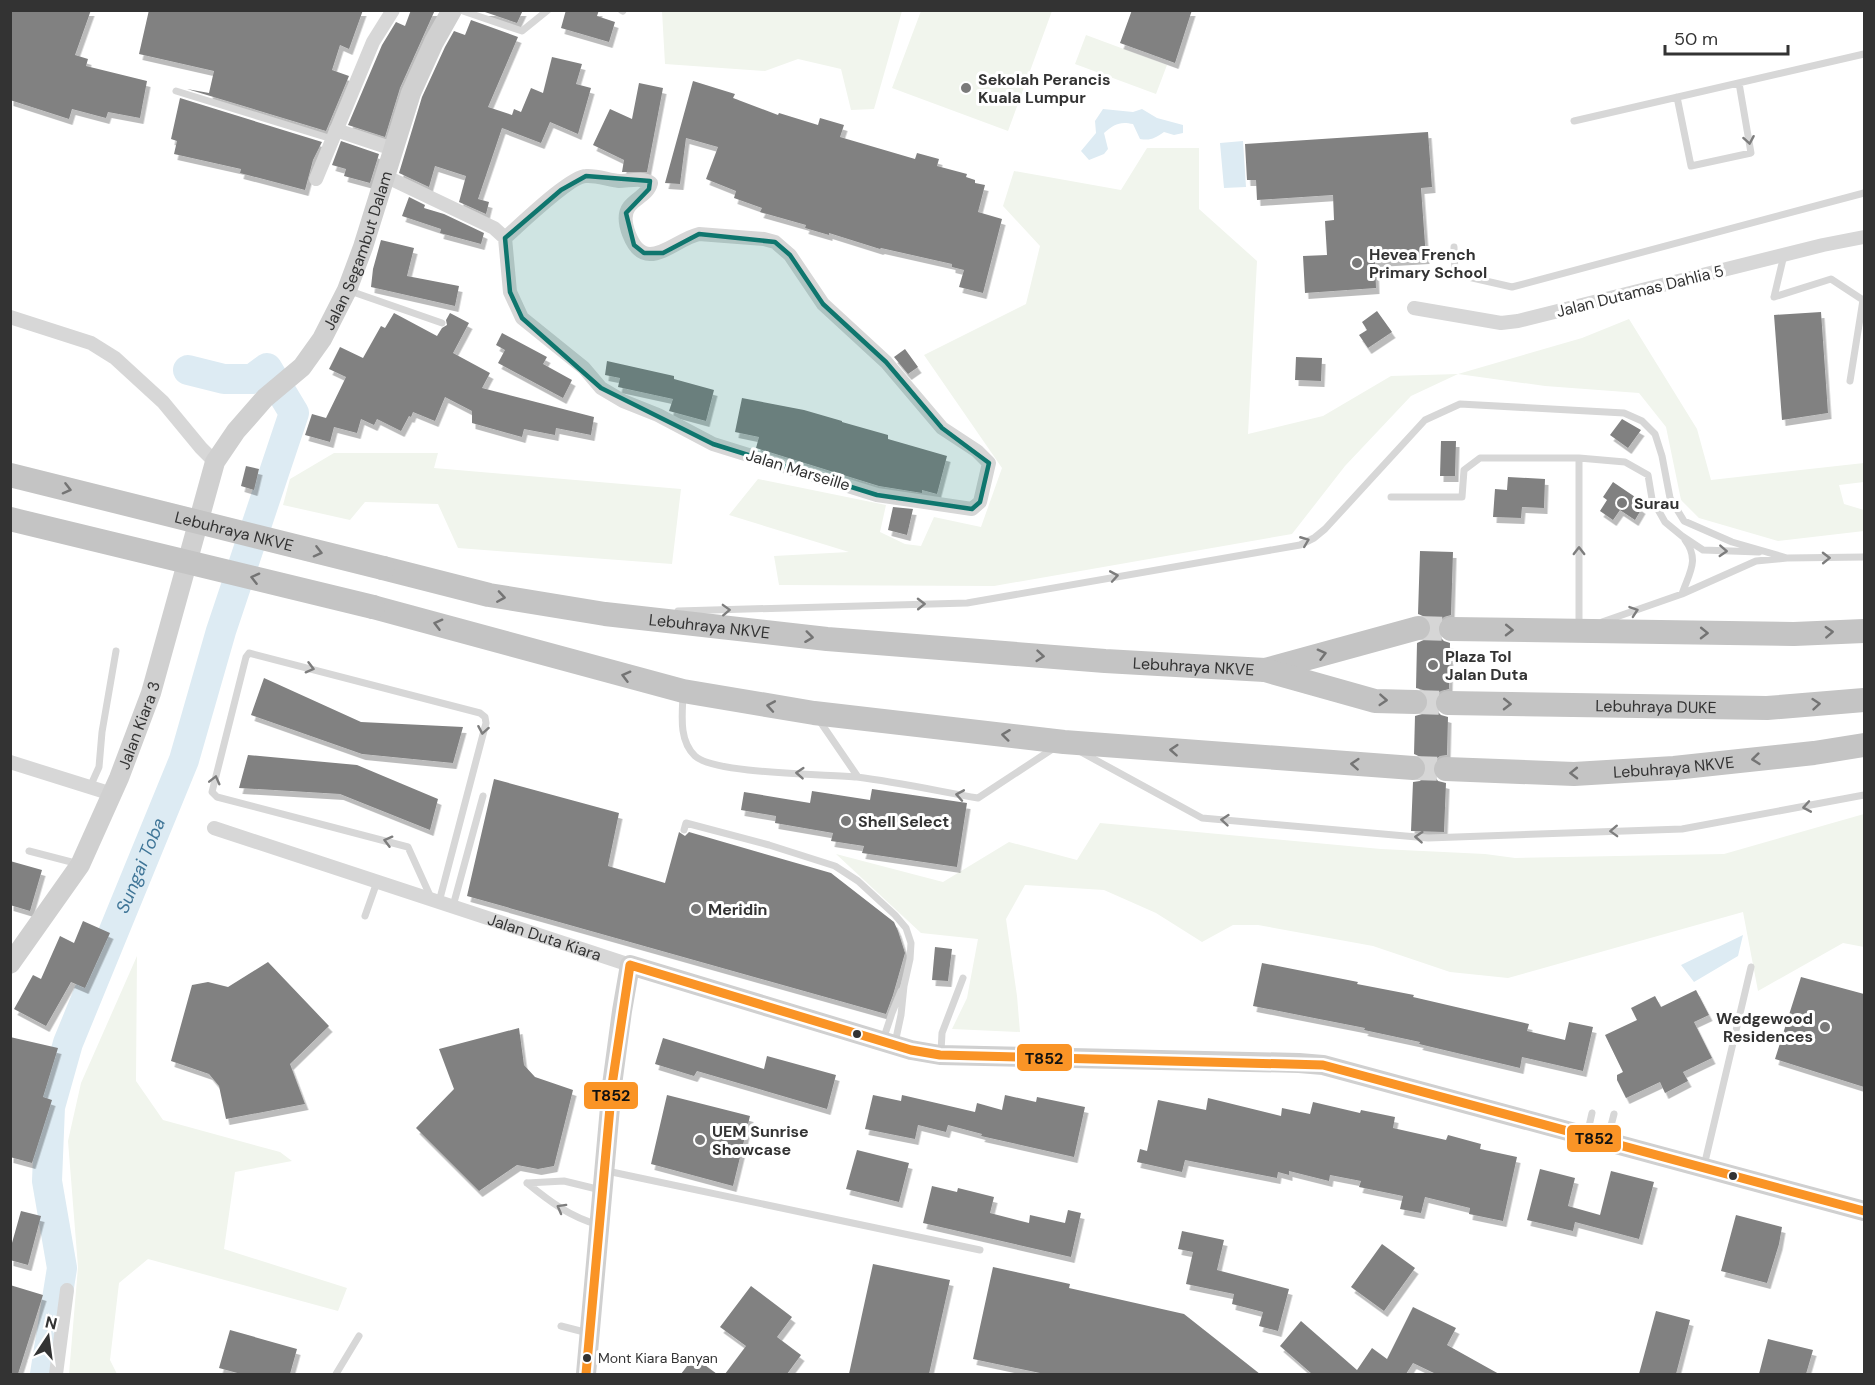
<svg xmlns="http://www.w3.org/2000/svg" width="1875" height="1385" viewBox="0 0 1875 1385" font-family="'DM Sans',sans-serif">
<defs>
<filter id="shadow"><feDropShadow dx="3.5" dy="6" stdDeviation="0" flood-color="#0004"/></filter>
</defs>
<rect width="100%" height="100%" fill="#fff"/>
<path fill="#f1f5ed" d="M662 11V10L902 11 874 109 851 110 841 69 798 59 765 71 665 64Z
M921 11H1052L1008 131 892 88Z
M1086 35 1167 65 1156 94 1075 64Z
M1147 148H1199V209L1257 261 1248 434 1323 416 1391 376 1458 374 1582 338 1629 319 1697 429 1711 480 1864 463V482L1839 485 1844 504 1864 510V531L1778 541 1699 518 1681 500 1666 427 1639 393 1545 386 1458 374 1411 396 1345 466 1292 534 994 586 779 585 774 556 849 552 729 515 758 479 886 505 880 532 905 544 921 546 934 517 981 527 1002 468 924 355 1026 304 1040 246 1003 206 1014 171 1121 190Z
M334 453H438L434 468 681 489 672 564 458 548 438 504 365 502 350 520 283 505 290 479Z
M1864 814V947L1843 943 1758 991 1743 912 1508 978 1450 972 1373 946 1258 925H1233L1202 942 1156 913 1104 890 1025 885 1006 919 1017 996 1020 1032 952 1029 967 998 978 939 921 933 836 854 943 882 1009 842 1077 860 1100 823 1381 849 1485 854 1515 858 1724 854Z
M137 956 136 1081 163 1120 280 1152 292 1161 235 1172 224 1249 347 1288 338 1311 148 1259 119 1283 110 1360 117 1374H69L78 1267 68 1141 81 1083Z"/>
<path fill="#ddebf3" d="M1103 109 1133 112 1142 109 1157 118 1183 125V133L1174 135 1164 132C1155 138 1151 141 1140 139L1133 124C1120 121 1114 124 1104 133L1108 149 1104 154 1089 160 1081 151 1096 133 1095 121Z
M1243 141 1246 187 1224 188 1220 143Z
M1743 935 1738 956 1694 982 1681 965Z"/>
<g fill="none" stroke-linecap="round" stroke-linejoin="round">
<path stroke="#ddebf3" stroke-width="30" id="s1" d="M45 1374 62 1268 47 1181 50 1107 68 1043 184 760 221 631 294 413 267 368 252 379H224L188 370"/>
</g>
<path fill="#818181" filter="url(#shadow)" d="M10 10H91L75 55 88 59 86 66 147 81 140 118 108 112 106 118 72 109 69 119 10 100Z
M149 10H363L349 49 340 45 332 70 349 76 326 131 187 89 209 93 214 71 139 54Z
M411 10H435L400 88 385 137 348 125 382 45 396 22 405 26Z
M479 10H523L517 23Z
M566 10H599L597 16 615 22 609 42 561 28Z
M1132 10H1192L1175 63 1120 43Z
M471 20 518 37 488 107 512 115 514 109 521 112 531 88 543 93 552 57 582 64 576 84 591 88 578 134 550 122 541 143 502 128 478 199 489 202 486 214 459 202 466 176 435 166 429 187 399 173 422 97 445 47 454 31 465 35Z
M693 81 735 94 733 98 778 115 779 113 818 125 820 118 844 125 840 137 915 159 917 153 939 159 937 166 967 174 966 177 975 180V183L985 185 978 212 1002 219 983 293 959 287 964 270 952 267V264L881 248 880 249 829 233V235L805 228 806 225 760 212 762 208 734 198 736 191 706 179 718 147 686 138 680 184 665 183Z
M639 83 663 88 647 172H622L624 160 593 145 610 109 632 119Z
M180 98 322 142 313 160 305 190 240 173 241 169 174 154 177 141 171 139Z
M1428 132 1432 187 1421 188 1426 258 1375 261 1376 288 1305 293 1303 256 1327 255 1325 221 1334 220 1333 195 1257 200 1256 180H1247L1245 144Z
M341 141 379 154 370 183 344 176 346 169 332 165Z
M409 197 425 205 424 208 444 214 484 233 481 244 440 233 441 229 402 216Z
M381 240 414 248 407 276 459 286 455 306 371 287 373 269Z
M1377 311 1392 332 1368 348 1359 335 1367 330 1362 322Z
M1821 312 1828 413 1782 420 1774 315Z
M394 313 437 336 442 328 447 325 446 320 450 313 469 323 453 353 490 373 482 388 594 417 591 435 556 428 555 435 524 429 522 437 472 423V411L445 397 435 421 413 412 411 417 409 416 401 431 377 419 374 425 361 419 357 433 334 427 330 442 305 435 312 414 326 418 346 377 329 369 340 347 363 358 381 326 385 328Z
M502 333 547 357 543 364 572 380 563 398 498 363 505 350 496 345Z
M905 349 918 367 908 374 894 357Z
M1296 357 1322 358 1321 381 1295 380Z
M607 361 674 376V379L714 390 706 421 669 411 673 399 618 387 620 378 605 375Z
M742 398 804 410 842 421V422L888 435V439L947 456 937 494 922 490V493L879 486 756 448 759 437 735 432Z
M1622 419 1641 430 1628 448 1610 435Z
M1441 441H1456L1455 476H1440Z
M246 466 259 469 254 490 241 486Z
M1508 477 1545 479 1544 508 1522 507 1521 518 1493 517 1495 489 1507 490Z
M1613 482 1641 501 1638 505 1642 508 1635 520 1620 510 1613 520 1600 511 1607 500 1603 497Z
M893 507 913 509 907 535 888 530Z
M1420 551 1453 552 1451 615 1444 617 1439 622 1437 628 1439 636 1444 641 1450 643 1449 689 1441 691 1436 695 1434 702 1436 710 1441 715 1448 717 1447 755 1440 756 1434 761 1432 769 1434 776 1438 781 1446 783 1444 832 1411 831 1413 782 1420 781 1424 776 1427 768 1426 762 1421 757 1414 754 1415 716 1422 714 1427 709 1429 703 1427 695 1423 690 1416 688 1417 643 1428 638 1432 631V625L1428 618 1418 614Z
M264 678 361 722 463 727 453 763 362 754 251 715Z
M248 755 357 765 438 799 430 830 340 794 239 788Z
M494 779 619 813 608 866 665 883 679 832 685 836 689 832 831 873 894 922 898 931 905 953 893 995 886 1014 467 896Z
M872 789 967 803 957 867 862 853 864 846 831 841 833 833 775 823 776 816 741 810 744 792 810 803 812 791 870 800Z
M10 861 42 870 30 911 10 905Z
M83 921 110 933 85 988 71 982 46 1026 14 1009 33 975 41 979 60 936 74 943Z
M935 947 952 949 948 981 932 980Z
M268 962 329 1026 290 1064 305 1104 226 1119 219 1086 209 1074 171 1061 192 985 208 982 228 987Z
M1262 963 1358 982 1357 984 1414 995 1413 997 1529 1024 1527 1031 1565 1040 1569 1022 1593 1027 1583 1071 1522 1057 1520 1068 1419 1044 1420 1042 1364 1030 1365 1028 1253 1006Z
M1801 977 1864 994V1087L1775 1059Z
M1696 990 1709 1015 1694 1022 1712 1058 1683 1072 1688 1081 1665 1093 1660 1082 1626 1098 1617 1080V1075L1623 1072 1605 1035 1637 1020 1631 1008 1655 996 1661 1007Z
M519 1028 524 1065 535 1077 573 1090 554 1166 538 1169 517 1165 479 1191 416 1128 454 1089 439 1049Z
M10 1037 58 1048 43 1097 52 1100 32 1163 10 1157Z
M663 1038 764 1069 767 1056 836 1075 827 1109 697 1071 694 1076 655 1064Z
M667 1095 750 1116 733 1186 651 1164Z
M873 1095 901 1101 902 1095 975 1112 977 1103 1002 1110 1005 1095 1036 1102 1037 1097 1085 1107 1074 1157 981 1136 982 1134 948 1125 946 1132 918 1125 915 1139 865 1129Z
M1208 1098 1281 1116 1282 1108 1310 1114 1313 1102 1360 1113 1361 1110 1395 1117 1393 1128 1446 1140 1448 1135 1481 1144 1480 1149 1517 1157 1503 1221 1469 1214 1470 1208 1425 1197 1421 1213 1400 1209 1403 1196 1359 1187 1361 1181 1330 1175 1329 1181 1289 1171V1175L1278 1172 1277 1178 1185 1160 1182 1172 1137 1162 1140 1149 1147 1151 1158 1100 1206 1110Z
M857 1150 909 1163 899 1202 846 1189Z
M1540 1169 1575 1178 1568 1206 1600 1215 1611 1171 1654 1182 1639 1239 1575 1222 1573 1231 1527 1220Z
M932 1186 957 1192 958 1188 994 1197 990 1213 1029 1223 1030 1215 1065 1223 1068 1210 1081 1213 1071 1257 923 1223Z
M21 1211 41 1216 28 1265 10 1260V1250Z
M1736 1215 1782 1227 1779 1244 1767 1283 1721 1271Z
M1182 1231 1224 1240 1217 1270 1289 1289 1278 1331 1259 1326 1263 1312 1232 1304 1234 1294 1186 1284 1193 1252 1178 1249Z
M1382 1244 1415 1268 1384 1311 1351 1287Z
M873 1264 950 1280 929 1374H849Z
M993 1267 1070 1284 1069 1288 1184 1314 1260 1374H1045L973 1359Z
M10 1285 43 1295 18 1374H10Z
M751 1286 792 1317 777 1337 801 1355 787 1374H725L746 1346 720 1327Z
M1413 1307 1456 1328 1447 1345 1499 1374H1436L1413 1363 1406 1374H1312L1280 1346 1301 1321 1357 1370 1372 1348 1387 1359Z
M1656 1311 1690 1320 1676 1374H1639Z
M230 1330 297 1349 290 1374H241L219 1368Z
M1768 1339 1813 1350 1806 1374H1759Z
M694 1357 717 1374H681Z"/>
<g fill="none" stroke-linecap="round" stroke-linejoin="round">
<path stroke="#d6d6d6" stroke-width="24" stroke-dasharray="24 12" stroke-linecap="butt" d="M1418 628 1451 629
M1415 702 1448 703
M1413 768 1446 769"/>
<path stroke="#d7d7d7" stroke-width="7" d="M460 10 522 31 548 10
M621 10 623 11
M176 91 332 139
M1677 97 1691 166 1751 153 1739 83
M1574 121 1864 54
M1454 247 1455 274 1512 287 1864 193
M350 291 442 323
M1774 297 1831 279 1863 300 1850 381
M1774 297 1784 255
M1391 497H1462L1464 470 1480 458H1579L1625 462 1648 475 1652 499 1665 522 1682 536 1703 550 1759 552
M1682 594C1689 573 1700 560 1685 540
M678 611 967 603 1300 545 1314 538 1325 529 1425 420 1460 404 1624 413 1642 421 1655 434 1662 456 1670 498 1684 521 1732 542 1787 558
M1602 622 1682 594 1756 561 1787 558 1864 557
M1579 627V458
M683 696C682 716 679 741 695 756 714 774 826 774 857 777 897 782 938 791 978 798L1054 748
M819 720 858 777
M1081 752 1202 818 1428 838 1682 829 1864 795
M90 787 99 767 102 732 116 651
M684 830 686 823 769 845 835 866 858 881 895 915 906 928 911 943 910 959 904 986 901 1015 895 1043
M29 851 79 864
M432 900 408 847 217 797 212 792 246 657 249 653 480 713 485 717 486 723 439 902
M453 906 483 796
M365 916 377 882
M883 1040 892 1013 901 991
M941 1052 942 1033 963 978
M1587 1135 1592 1113
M1607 1141 1614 1114
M1704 1166 1751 967
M607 1171 980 1250
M527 1183C549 1201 570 1217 599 1225
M527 1183 564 1181 601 1190
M561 1326 588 1333
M336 1374 359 1336"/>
<g stroke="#d7d7d7" stroke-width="14">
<path d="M336 130 393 149"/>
<path d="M385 176 494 228 505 238 510 292 522 318 584 368 601 388 623 401 658 415 713 444 877 495 972 509 980 502 989 463 977 451 942 428 886 362 823 304 790 255 775 242 764 239 699 234C673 240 645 276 629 234 626 226 623 215 629 207 635 198 648 195 651 183 643 177 629 181 619 181 608 180 597 175 586 176 570 176 519 226 505 238"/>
<path d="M316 179 373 42 393 10"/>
<path d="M1414 308 1501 323 1518 321 1823 245 1864 237"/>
<path d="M10 317 91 343 115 358 163 402 201 448 215 462"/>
<path d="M10 762 112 794"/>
<path id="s2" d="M214 828 630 965"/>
<path d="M56 1374 67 1290"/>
</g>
<g stroke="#d0d0d0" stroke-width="20">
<path id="s3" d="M10 964 80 865 119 778 151 693 215 462 236 431 265 398 302 367 322 339 347 290 363 247 411 93 434 42 452 10"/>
<path d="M586 1374 612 1085 622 1011 630 965 911 1050 940 1055 1299 1063 1323 1065 1864 1211"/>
</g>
<g stroke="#c4c4c4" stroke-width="24">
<path id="s4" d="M383 568 489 595 605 614 827 639 1105 661 1265 670 1418 628"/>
<path d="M373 607 683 691 814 713 1064 742 1413 768"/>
<path d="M1451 629 1794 634 1864 631"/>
<path d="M1265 670 1375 701 1415 702"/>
<path id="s5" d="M1448 703 1767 708 1864 700"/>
<path id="s6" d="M1446 769 1574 774 1674 768 1814 753 1864 745"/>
</g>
<g stroke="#c4c4c4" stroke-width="24">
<path id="s7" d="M10 475 383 568"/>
<path d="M10 519 373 607"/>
</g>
<g stroke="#fff" stroke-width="14">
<path id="bus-1" d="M586 1374 612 1085 630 965 911 1050 940 1055 1323 1065 1864 1211"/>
</g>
<use href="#bus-1" stroke="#fa9426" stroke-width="9"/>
</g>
<defs><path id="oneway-chevron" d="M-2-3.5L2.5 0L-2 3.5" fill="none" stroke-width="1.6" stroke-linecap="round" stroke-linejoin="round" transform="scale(1.5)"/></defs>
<g stroke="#7d7d7d">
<use href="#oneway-chevron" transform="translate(1749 140) rotate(80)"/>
<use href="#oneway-chevron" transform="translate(1305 541) rotate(-22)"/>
<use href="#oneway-chevron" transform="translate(1579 551) rotate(-90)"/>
<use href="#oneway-chevron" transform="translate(1723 551) rotate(3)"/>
<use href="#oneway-chevron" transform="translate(1826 558) rotate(-1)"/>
<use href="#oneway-chevron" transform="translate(1114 576) rotate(-10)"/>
<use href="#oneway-chevron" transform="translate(921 604) rotate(-1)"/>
<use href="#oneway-chevron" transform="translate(726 610) rotate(-2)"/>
<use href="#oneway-chevron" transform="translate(1634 611) rotate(-19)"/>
<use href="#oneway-chevron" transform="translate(310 668) rotate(15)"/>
<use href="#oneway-chevron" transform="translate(483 730) rotate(100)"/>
<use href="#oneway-chevron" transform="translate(800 773) rotate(-176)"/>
<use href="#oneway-chevron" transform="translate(215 780) rotate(-76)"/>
<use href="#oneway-chevron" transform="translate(960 795) rotate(-170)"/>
<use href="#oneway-chevron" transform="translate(1807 807) rotate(170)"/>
<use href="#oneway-chevron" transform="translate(1225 820) rotate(-175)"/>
<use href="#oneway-chevron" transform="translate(1614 831) rotate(178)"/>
<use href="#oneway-chevron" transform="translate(1419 837) rotate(-176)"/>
<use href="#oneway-chevron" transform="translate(388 841) rotate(-165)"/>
<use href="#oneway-chevron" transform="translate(561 1208) rotate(-151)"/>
</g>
<g stroke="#747474">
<use href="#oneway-chevron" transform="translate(67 489) rotate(14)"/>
<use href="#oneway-chevron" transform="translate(318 552) rotate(14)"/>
<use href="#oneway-chevron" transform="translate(255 578) rotate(-166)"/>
<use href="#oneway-chevron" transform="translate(501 597) rotate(9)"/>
<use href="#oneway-chevron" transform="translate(438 624) rotate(-165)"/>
<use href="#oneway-chevron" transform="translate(1509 630) rotate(1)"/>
<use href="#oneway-chevron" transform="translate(1829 632) rotate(-3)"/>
<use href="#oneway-chevron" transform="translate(1704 633) rotate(1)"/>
<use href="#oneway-chevron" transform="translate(809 637) rotate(7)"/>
<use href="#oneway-chevron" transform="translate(1322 654) rotate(-15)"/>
<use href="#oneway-chevron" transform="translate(1040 656) rotate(5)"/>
<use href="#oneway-chevron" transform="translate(626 676) rotate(-165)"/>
<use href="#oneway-chevron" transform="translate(1383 700) rotate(4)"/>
<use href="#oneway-chevron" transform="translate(1507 704) rotate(1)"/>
<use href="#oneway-chevron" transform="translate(1816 704) rotate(-5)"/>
<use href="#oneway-chevron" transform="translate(771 706) rotate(-170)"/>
<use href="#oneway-chevron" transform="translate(1006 735) rotate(-173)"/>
<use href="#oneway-chevron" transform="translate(1174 750) rotate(-176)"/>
<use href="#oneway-chevron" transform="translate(1756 759) rotate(174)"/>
<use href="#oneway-chevron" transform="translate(1355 764) rotate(-176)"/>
<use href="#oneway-chevron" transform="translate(1574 773) rotate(179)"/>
</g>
<path fill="#0f766e" fill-opacity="0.2" stroke="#0f766e" stroke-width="4.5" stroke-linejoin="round" d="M586 176 650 181 649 189 626 213 634 245 644 253H663L699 234 775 242 790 255 823 304 886 362 942 428 989 463 980 502 972 509 877 495 713 444 601 388 522 318 510 292 505 238 561 190Z"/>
<g fill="#7a7a7a" stroke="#fff" stroke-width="2">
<circle cx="966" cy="88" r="6"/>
<circle cx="1357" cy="263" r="6"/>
<circle cx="1622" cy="503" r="6"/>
<circle cx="1433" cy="665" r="6"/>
<circle cx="846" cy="821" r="6"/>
<circle cx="696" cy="909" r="6"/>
<circle cx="1825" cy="1027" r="6"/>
<circle cx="700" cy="1140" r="6"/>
</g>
<g fill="#333" stroke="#fff" stroke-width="2">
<circle cx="857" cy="1034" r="5"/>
<circle cx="1733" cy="1176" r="5"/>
<circle cx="587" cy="1358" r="5"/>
</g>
<g text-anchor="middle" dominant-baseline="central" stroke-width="6" stroke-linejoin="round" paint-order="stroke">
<g font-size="14" fill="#333" stroke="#fff" text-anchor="start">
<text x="598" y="1358">Mont Kiara Banyan</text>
</g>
<g font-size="16" font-weight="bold" fill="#333" stroke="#fff" text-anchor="start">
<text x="978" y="79">Sekolah Perancis<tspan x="978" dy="18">Kuala Lumpur</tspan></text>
<text x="1369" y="254">Hevea French<tspan x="1369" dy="18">Primary School</tspan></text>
<text x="1634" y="503">Surau</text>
<text x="1445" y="656">Plaza Tol<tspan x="1445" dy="18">Jalan Duta</tspan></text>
<text x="858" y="821">Shell Select</text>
<text x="708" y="909">Meridin</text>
<text x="1813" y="1018" text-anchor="end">Wedgewood<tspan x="1813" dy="18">Residences</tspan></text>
<text x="712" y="1131">UEM Sunrise<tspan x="712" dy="18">Showcase</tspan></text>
</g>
<g font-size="16" fill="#333" stroke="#fff">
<text stroke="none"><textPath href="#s3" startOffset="807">Jalan Segambut Dalam</textPath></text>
<text transform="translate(1640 291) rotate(-14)">Jalan Dutamas Dahlia 5</text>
<text transform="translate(798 470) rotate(17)">Jalan Marseille</text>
<text stroke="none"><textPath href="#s7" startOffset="231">Lebuhraya NKVE</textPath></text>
<text stroke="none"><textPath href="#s4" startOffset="332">Lebuhraya NKVE</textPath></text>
<text stroke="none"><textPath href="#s4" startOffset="818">Lebuhraya NKVE</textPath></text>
<text stroke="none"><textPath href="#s5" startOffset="208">Lebuhraya DUKE</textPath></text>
<text stroke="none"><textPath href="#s3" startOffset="273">Jalan Kiara 3</textPath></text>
<text stroke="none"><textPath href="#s6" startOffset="228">Lebuhraya NKVE</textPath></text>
<text stroke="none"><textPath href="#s2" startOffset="348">Jalan Duta Kiara</textPath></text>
</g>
<g font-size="18" font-style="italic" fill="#3f7597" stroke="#fff">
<text stroke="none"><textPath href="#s1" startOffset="528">Sungai Toba</textPath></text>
</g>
</g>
<g stroke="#fff" stroke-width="2">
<rect x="1016" y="1043" width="57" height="29" rx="6" fill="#fa9426"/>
<rect x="583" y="1081" width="56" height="29" rx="6" fill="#fa9426"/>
<rect x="1566" y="1124" width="56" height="29" rx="6" fill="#fa9426"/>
</g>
<g font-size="16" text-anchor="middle" font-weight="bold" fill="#111">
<text x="1044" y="1064">T852</text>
<text x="611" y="1101">T852</text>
<text x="1594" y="1144">T852</text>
</g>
<rect width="1875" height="1385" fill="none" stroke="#333333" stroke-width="24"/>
<g transform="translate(48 1337) rotate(13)" stroke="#ffffff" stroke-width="4.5" paint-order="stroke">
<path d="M0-4.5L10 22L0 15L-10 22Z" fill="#333333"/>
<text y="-9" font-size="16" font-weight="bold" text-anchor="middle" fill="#333333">N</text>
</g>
<path d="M1665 45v9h123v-9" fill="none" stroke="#333333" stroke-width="3"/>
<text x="1674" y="45" font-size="18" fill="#333333" stroke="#ffffff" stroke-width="4.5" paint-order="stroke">50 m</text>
</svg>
